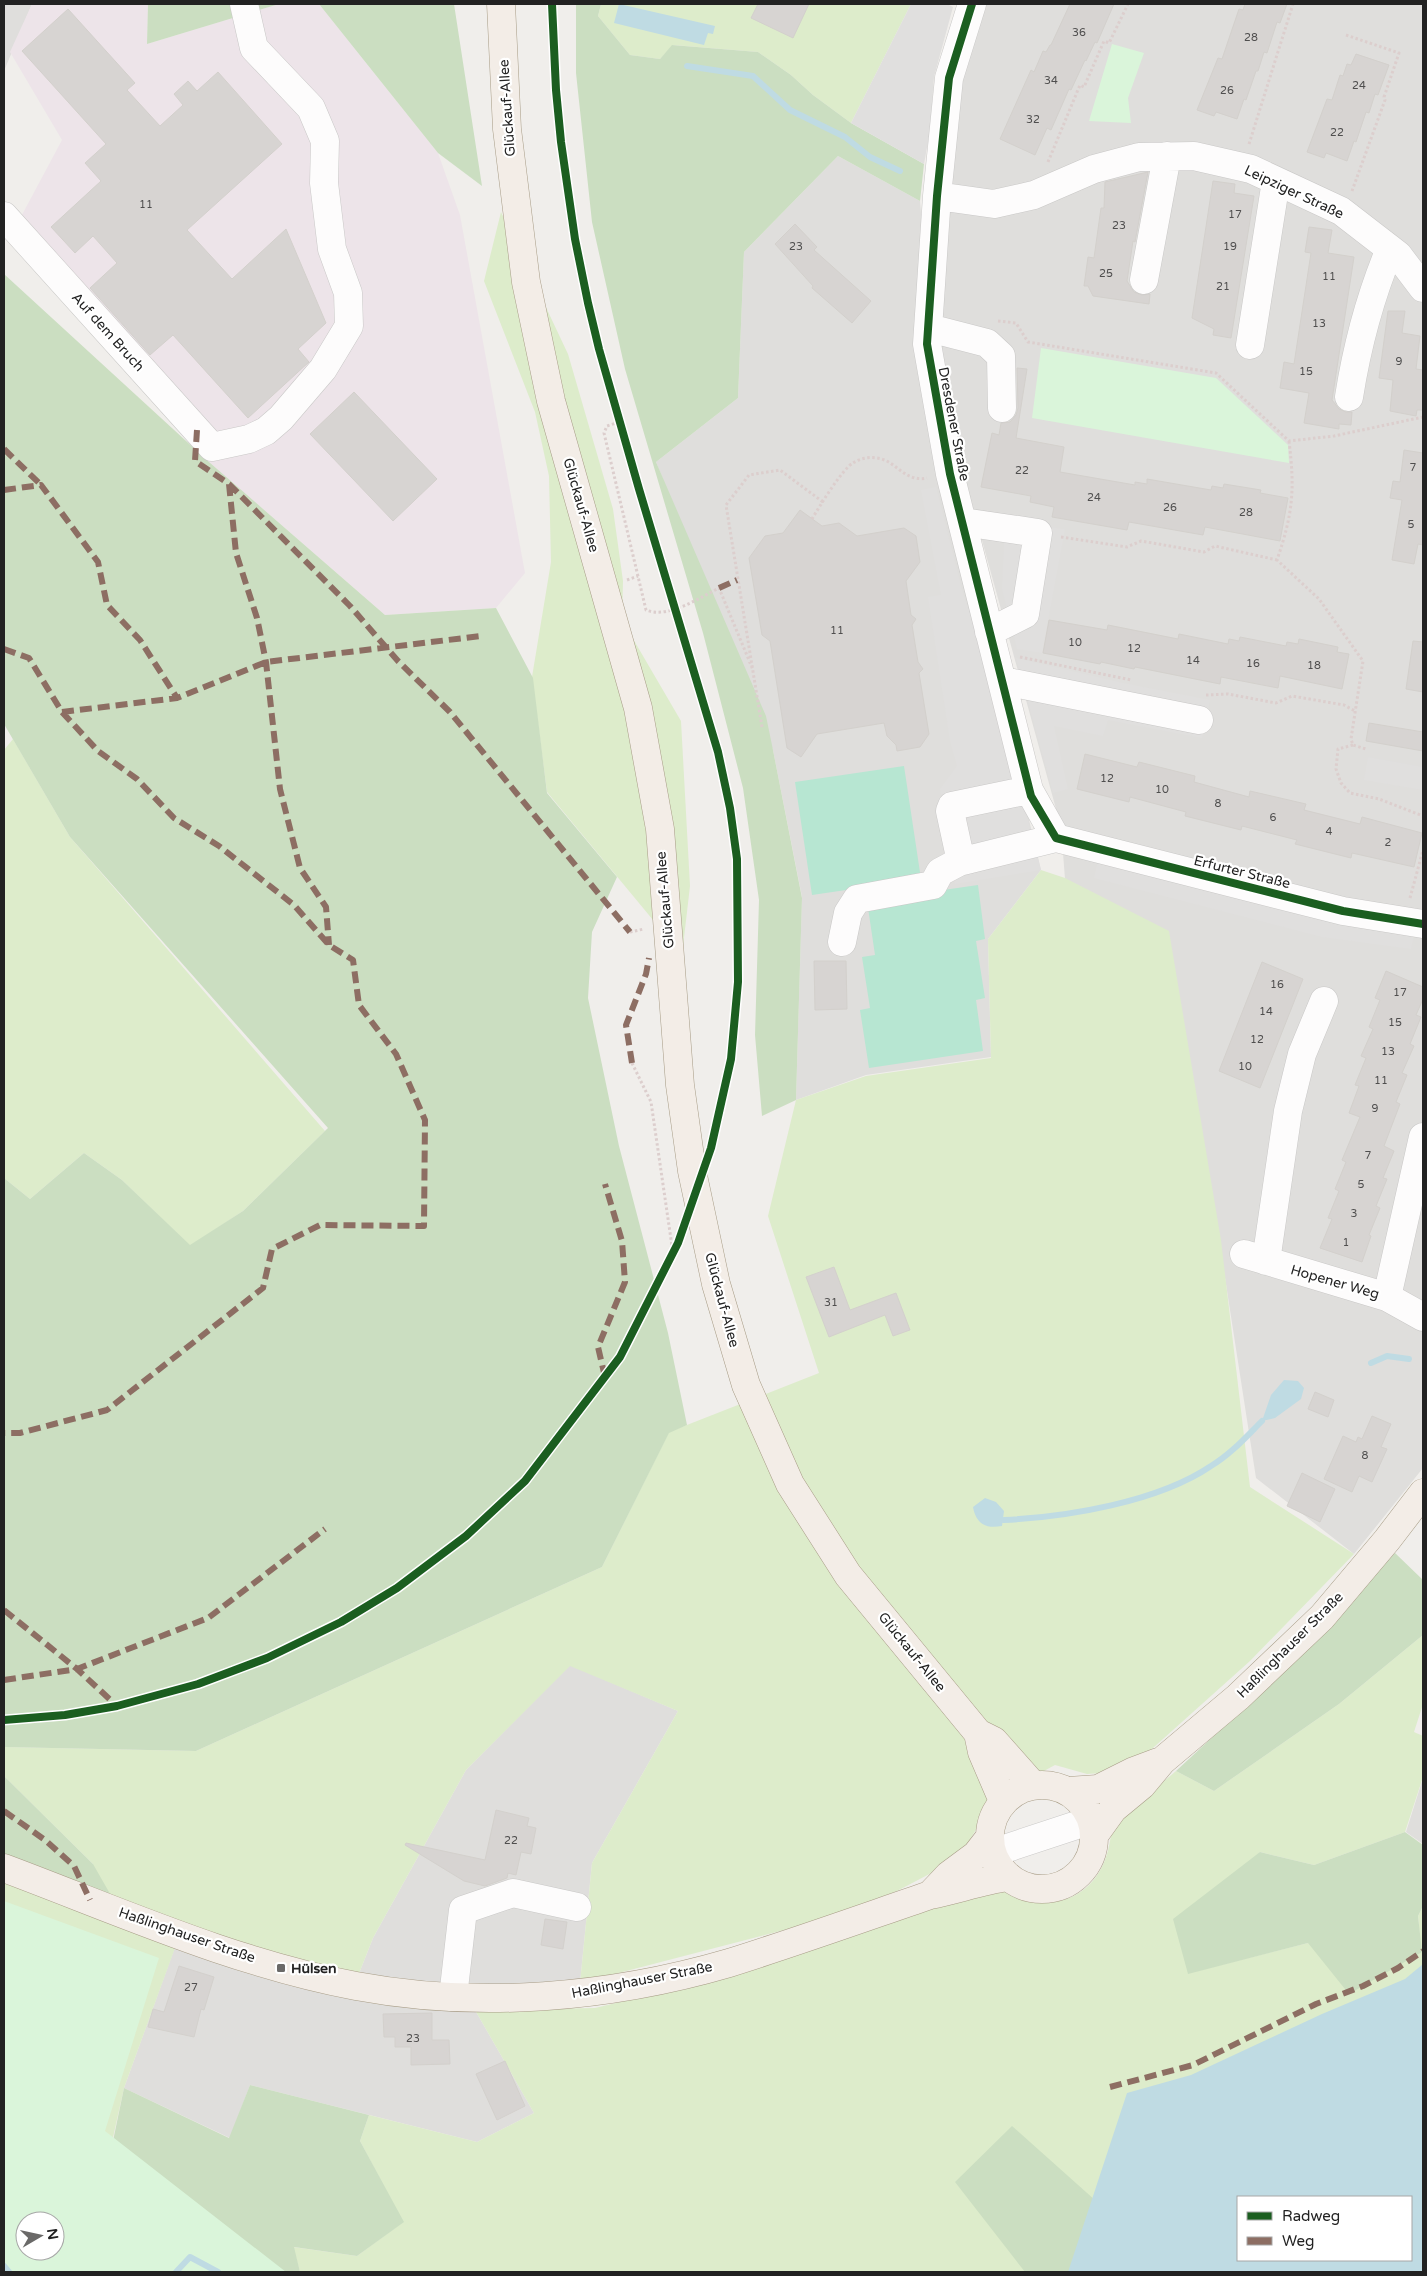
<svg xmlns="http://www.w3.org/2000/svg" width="1427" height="2276" viewBox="0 0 1427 2276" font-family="'Varela Round',sans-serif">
<rect width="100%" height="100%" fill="#f0eeeb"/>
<path fill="#dfdedc" d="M4 4H32L4 71Z
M979 4H1423V1468L1354 1554 1256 1478 1219 1239 1065 879 1061 827 964 475 936 355 952 99Z
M838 156 920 201 924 249 919 358 1041 870 988 939 991 1057 866 1075 796 1100 802 897 773 750 656 462 738 398 744 252Z
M570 1665 678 1711 592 1863 580 1983 475 2010 534 2113 477 2142 250 2085 230 2138 124 2088 183 1925 358 1976 373 1938 466 1770Z
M1423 1778V1844L1406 1832Z"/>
<path fill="#ede4e9" d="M32 4H148L147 44 279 4H319L438 153 460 215 525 573 496 608 385 615 209 462 8 241 62 140 10 52Z"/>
<path fill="#ddeccb" d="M601 4H911L851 123 813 95 791 75 758 52 673 45 660 59 630 55 598 16Z
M501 212 568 354 613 509 623 581 622 620 681 721 690 886 682 955 547 792 532 677 551 562 549 476 535 412 484 281Z
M13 739 70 837 325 1131 243 1211 190 1246 122 1180 84 1153 30 1199 4 1178V750Z
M1041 870 1065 878 1169 931 1221 1240 1250 1487 1354 1554 1250 1661 1144 1756 1116 1772 1087 1774 1055 1765 987 1802 977 1828 958 1859 897 1891 826 1919 580 1983 592 1863 678 1711 570 1666 466 1770 373 1938 358 1976 267 1954 183 1926 124 2088 112 2142 4 2049V1880L93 1864 4 1776V1747L196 1751 602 1567 669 1432 819 1373 768 1216 796 1100 866 1076 991 1058 988 939Z
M1423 1635V1704L1414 1732 1423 1736V1777L1405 1832 1314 1865 1260 1852 1189 1973 1308 1943 1421 1952 1418 1916 1423 1906V2000L1026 2272H300L293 2247 357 2256 403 2222 360 2141 369 2115 477 2142 534 2113 475 2010 595 2008 725 1977 854 1936 987 1889C1009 1890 1023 1902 1046 1902 1076 1903 1099 1882 1107 1854 1111 1841 1110 1829 1120 1819 1136 1801 1158 1787 1176 1771L1214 1791 1339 1704Z"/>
<path fill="#cbdec1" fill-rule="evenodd" d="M148 4H279L147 44Z
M319 4H454L482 186 438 153Z
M576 4H601L598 16 630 55 660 59 672 45 758 52 791 75 813 95 851 123 924 164 920 201 838 156 744 252 738 398 656 462 766 716 773 750 802 898 796 1100 762 1116 755 1035 759 900 743 788 703 633 625 369 592 222 576 73Z
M4 274 209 462 385 615 496 608 533 678 547 793 617 877 592 932 588 998 619 1146 668 1333 687 1425 669 1433 602 1567 196 1751 4 1747V1178L30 1199 84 1153 122 1180 190 1245 243 1211 328 1128 70 837 4 724Z
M1395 1553 1423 1580V1635L1339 1704 1214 1791 1176 1771 1246 1706Z
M4 1776 93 1864 113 1899 4 1857Z
M1405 1832 1423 1845V1906L1418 1916 1422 1952 1349 1994 1308 1943 1188 1974 1173 1919 1260 1852 1314 1865Z
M1399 2005 1423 2272H1025L955 2182 1012 2126 1171 2268ZM1238 2197H1411V2260H1238Z
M4 2049 113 2141 124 2088 229 2138 250 2085 369 2115 360 2141 404 2222 357 2256 294 2247 300 2272H164Z"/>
<path fill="#daf5da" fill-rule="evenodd" d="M1112 44 1144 53 1128 98 1131 123 1089 121Z
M1041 348 1216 378 1288 445 1289 463 1032 418Z
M4 1901 159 1958 105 2131 286 2272H4ZM25 2221H55V2251H25Z"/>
<path fill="#b7e6d2" d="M904 766 921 879 812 895 795 782Z
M978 885 985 939 976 941 985 998 976 1000 983 1051 869 1068 860 1010 870 1008 862 957 875 955 867 901Z"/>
<path fill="#e0dfde" d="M911 4H947L953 7 934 77 930 131 924 164 851 123Z
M936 487 962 590 980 643 1022 797 1041 870 955 884 940 789 957 766 950 741 928 597 941 595 921 490Z
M1005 522 1065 529 1042 653 1017 649 1002 589Z
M1016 658 1123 683 1210 700 1202 738 1108 720 1103 736 1054 726 1068 789 1053 793Z
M1368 757 1423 767V790L1364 780Z
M1099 856 1415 930 1411 949 1322 937 1094 878Z"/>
<path fill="#bfdbe3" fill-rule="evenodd" d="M619 4 715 26 713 34 708 33 704 45 614 23Z
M1284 1380 1298 1381 1304 1388 1301 1399 1275 1418 1262 1421 1271 1395Z
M985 1498 996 1502 1004 1511 1002 1526C986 1529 976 1524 973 1507Z
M1423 1964V2272H1068L1127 2093 1191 2075 1322 2014 1405 1979ZM1238 2197H1411V2260H1238Z"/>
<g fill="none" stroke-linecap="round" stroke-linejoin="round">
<path stroke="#bfdbe3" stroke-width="6" d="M687 66 753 76 790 110 845 137 870 157 900 171
M1371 1363 1387 1356 1409 1359
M1004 1520C1067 1517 1158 1502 1211 1466 1231 1454 1246 1437 1262 1421
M4 2266 9 2272
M176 2272 190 2257 218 2272"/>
</g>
<path fill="#d7d4d2" stroke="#d3d0cc" d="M758 4H809L793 38 751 18Z
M1070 4H1114L1097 43 1095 42 1086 61 1085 60 1071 90 1069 89 1051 130 1047 128 1035 155 1000 139 1031 70 1034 72 1043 51 1046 52 1050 45H1051Z
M1245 4H1287L1280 23 1277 22 1267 53 1264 52 1258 71H1256L1246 100 1244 99 1237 119 1216 112 1214 116 1197 110 1218 58 1222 59 1239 9 1243 10Z
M68 9 135 83 127 90 160 126 183 105 174 94 188 81 197 91 218 72 282 144 187 230 232 279 286 229 326 323 298 349 309 362 248 418 173 335 150 355 90 288 117 263 93 236 75 253 51 227 101 181 85 163 106 144 22 51Z
M1356 54 1389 65 1378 95 1375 94 1369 113 1366 112 1356 142 1354 141 1347 161 1326 153 1324 158 1307 152 1327 99 1332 100 1340 75 1343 76 1347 64 1351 65Z
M1148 172 1135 242 1133 241 1127 281 1134 292 1142 295 1150 294 1149 304 1093 296 1088 286H1084L1088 257 1094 258 1101 208H1104L1105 182Z
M1213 181 1235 184 1234 193 1254 196 1231 338 1213 335 1214 329 1192 318Z
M795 224 817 247 814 250 871 301 852 323 812 288 813 286 775 244Z
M1309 227 1332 230 1328 253 1354 257 1332 400 1339 409 1346 412H1352L1351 425 1339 424V429L1304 423 1309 393 1280 388 1284 362 1294 364 1311 253 1305 252Z
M1388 311H1405L1402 333 1420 336 1416 369 1423 370V410H1417L1416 416 1390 411 1393 380 1379 378Z
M1017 368 1027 369 1016 438 1064 447 1060 472 1135 485V482L1147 484V479L1211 490 1212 486 1223 488 1224 484 1261 490 1260 493 1288 498 1280 541 1205 527 1203 535 1129 522 1127 530 1052 517 1054 507 1030 502 1031 496 981 487 992 433 999 435 1001 423 1010 422 1016 415 1018 408Z
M354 392 437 479 393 521 310 434Z
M1404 450 1423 453V545L1418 544 1414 564 1392 560 1402 500 1390 498 1393 481 1400 482Z
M800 510 822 526 839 523 857 536 904 528 916 536 920 562 906 581 911 615 916 619 912 625 918 662 923 669 919 673 929 734 920 747 897 751 896 745 887 736 884 723 817 734 801 757 787 748 770 641 762 635 749 558 765 536 783 533Z
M1049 620 1107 630 1108 625 1178 639 1179 634 1228 644 1229 639 1239 641 1240 637 1286 646 1287 642 1298 644 1299 639 1338 647 1337 652 1349 654 1342 689 1280 676 1278 688 1221 677 1220 684 1135 667 1134 669 1101 662 1100 664 1043 653Z
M1413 641 1423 642V692L1406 689Z
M1369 723 1423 732V751L1366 741Z
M1085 754 1137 767 1139 762 1195 776 1194 782 1249 797 1250 791 1306 804 1304 810 1360 824 1362 817 1422 833 1414 867 1352 853 1351 858 1295 844 1297 840 1242 826 1241 830 1185 816 1186 812 1130 797 1129 802 1077 789Z
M814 961H846L847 1009 815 1010Z
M1262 962 1303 979 1260 1088 1219 1071Z
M1386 971 1423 987V999L1416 1015 1421 1017 1410 1044 1414 1046 1402 1073 1407 1075 1396 1102 1400 1104 1384 1146 1394 1151 1383 1178 1387 1179 1376 1206 1380 1208 1369 1235 1371 1236 1362 1262 1320 1248 1332 1219 1328 1218 1339 1191 1335 1189 1346 1162 1342 1160 1360 1117 1349 1113 1359 1086 1355 1085 1366 1058 1361 1056 1373 1029 1369 1027 1380 1000 1375 998Z
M834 1267 850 1310 896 1293 910 1330 893 1336 885 1315 829 1337 806 1277Z
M1315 1392 1334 1400 1328 1417 1308 1409Z
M1372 1416 1391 1424 1381 1447 1387 1449 1372 1482 1359 1476 1352 1492 1324 1479 1343 1436 1356 1442 1358 1437 1362 1439Z
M1302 1473 1335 1489 1320 1522 1287 1506Z
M496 1810 529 1818 527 1826 536 1828 531 1854 521 1852 516 1875 508 1873 507 1878 485 1886 464 1881 405 1845 406 1843 485 1860Z
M545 1919 567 1922 563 1949 541 1945Z
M179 1966 214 1977 204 2010 201 2009 194 2037 148 2027 153 2009 164 2012Z
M432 2013V2040H449L450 2064 411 2065V2047H395V2037H384L383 2014Z
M505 2061 525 2106 497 2120 476 2074Z"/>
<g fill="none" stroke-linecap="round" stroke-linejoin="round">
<g stroke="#c9c8c7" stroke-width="29">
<path id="minor" d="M972 4 949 78 937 196 927 344 950 474 1029 790 1056 838
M937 196 994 204 1034 195 1094 169 1139 157 1194 156 1251 169 1341 211 1398 255 1423 288
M4 216 212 447 249 439 266 431 281 418 323 369 349 326 348 293 332 249 324 183 325 141 311 108 254 48 244 4
M1144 280 1167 156
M929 328 987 343 1001 356 1002 408
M1250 345 1276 181
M1349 397C1357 346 1370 297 1390 249
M963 522 1038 533 1025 614 989 632
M1003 681 1199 720
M963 861 960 857 950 811 952 806 1029 790
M842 942 848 913 857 899 933 885 940 872 959 862 1056 838 1343 911 1423 924
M1244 1254 1387 1297 1423 1317
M1266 1261 1288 1111 1302 1054 1324 1001
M1387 1297 1423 1137
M992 1853 1092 1820
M453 1997 463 1910 513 1893 577 1907"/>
</g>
<g stroke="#a79c86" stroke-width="29">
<path id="major" d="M501 4 507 129 526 282 551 401 638 708 660 829 680 1085 692 1171 716 1284 746 1385 790 1484 848 1575 978 1733 994 1741 1033 1785
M978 1733 982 1752 1003 1801
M990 1837a52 52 0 1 1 104 0a52 52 0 1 1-104 0Z
M1068 1791 1098 1789 1134 1771 1158 1762
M1095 1834 1113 1809 1142 1785 1162 1761 1238 1697 1322 1617 1387 1540 1423 1493
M4 1868C119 1911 234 1963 356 1986 479 2009 609 1998 729 1963 796 1942 863 1918 930 1895 956 1890 981 1881 1008 1877
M931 1894 949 1875 976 1855 990 1837"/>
</g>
<path stroke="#dccecd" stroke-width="3" stroke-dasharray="2.5 2.5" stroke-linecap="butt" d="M1346 35 1399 53 1384 97 1385 100 1352 191
M1249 144 1293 4
M1048 162 1080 85 1084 87 1104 41 1109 43 1128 4
M998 321 1016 323 1028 342 1216 373 1289 441 1334 436 1423 417
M619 422 607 426 604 433 646 610C668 619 699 598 719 588L753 670
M1289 441C1295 490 1293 513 1277 560L1319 599 1363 661 1351 739 1353 745 1366 749
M812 519C819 507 843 468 853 463 865 455 882 456 893 465 904 473 912 481 927 478
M1061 537 1127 547 1141 541 1204 552 1215 546 1277 560
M627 580 638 576
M1020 657 1131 680
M1206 695 1228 694 1276 703 1292 696 1344 705 1355 711
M762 727 726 505 749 475 780 470 823 502
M1353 745 1338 749 1336 769 1341 783 1350 793 1379 799 1423 816
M1410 898 1423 850
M630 932 644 929
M632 1063 651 1102 673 1253"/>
<use href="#minor" stroke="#fdfcfc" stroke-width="28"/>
<use href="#major" stroke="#f3ede7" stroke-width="28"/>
<path stroke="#8d6e63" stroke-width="6" stroke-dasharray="12 6" stroke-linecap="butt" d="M197 430 195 461 229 484 350 606 398 661 450 712 630 932
M4 449 41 485
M229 484 236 553 257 618 266 662 280 789 300 868 326 907 329 945
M4 490 41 485 98 562 107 605 140 640 177 698
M719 588 737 580
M4 649 29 658 62 712 98 751 137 779 174 818 219 846 294 905 329 945 353 960 359 1005 396 1054 425 1120 424 1226 320 1225 272 1249 263 1288 107 1410 20 1433H4
M62 712 177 698 266 662 481 636
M632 1063 626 1025 646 974 649 958
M605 1377 598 1347 625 1282 622 1241 605 1184
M4 1610 77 1669 117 1706
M4 1680 77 1669 208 1618 325 1529
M4 1811 45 1840 74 1866 90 1900
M1110 2087 1193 2065 1316 2004 1363 1986 1398 1968 1423 1951"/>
<g stroke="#fff" stroke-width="11">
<path id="cycleway" d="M972 4 949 78 937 196 927 344 950 474 1031 796 1056 838 1343 911 1423 924
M4 1720 65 1715 117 1706 198 1684 267 1658 341 1622 397 1588 466 1536 525 1481 620 1357 678 1243 711 1148 731 1059 738 982 737 859 730 808 718 752 639 489 599 349 588 303 575 239 561 142 556 90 552 4"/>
</g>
<use href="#cycleway" stroke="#1b5e20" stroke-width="8"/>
</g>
<rect fill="#6a6968" stroke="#fff" stroke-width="2" x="276" y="1963" width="10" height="10" rx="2.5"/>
<g text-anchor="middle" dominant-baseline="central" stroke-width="4.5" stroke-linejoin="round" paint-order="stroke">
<g font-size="11" fill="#4f4e4e">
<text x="1079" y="32">36</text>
<text x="1251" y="37">28</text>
<text x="1051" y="80">34</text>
<text x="1359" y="85">24</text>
<text x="1227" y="90">26</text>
<text x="1033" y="119">32</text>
<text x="1337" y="132">22</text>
<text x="146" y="204">11</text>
<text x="1235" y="214">17</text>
<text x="1119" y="225">23</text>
<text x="796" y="246">23</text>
<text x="1230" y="246">19</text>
<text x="1106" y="273">25</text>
<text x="1329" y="276">11</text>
<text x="1223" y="286">21</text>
<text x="1319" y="323">13</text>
<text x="1399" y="361">9</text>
<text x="1306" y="371">15</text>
<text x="1413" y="467">7</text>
<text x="1022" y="470">22</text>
<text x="1094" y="497">24</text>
<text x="1170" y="507">26</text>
<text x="1246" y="512">28</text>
<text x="1411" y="524">5</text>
<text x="837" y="630">11</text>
<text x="1075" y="642">10</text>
<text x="1134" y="648">12</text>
<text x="1193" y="660">14</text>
<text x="1253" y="663">16</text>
<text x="1314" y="665">18</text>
<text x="1107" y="778">12</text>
<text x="1162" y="789">10</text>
<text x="1218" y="803">8</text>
<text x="1273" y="817">6</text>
<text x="1329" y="831">4</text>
<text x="1388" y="842">2</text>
<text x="1277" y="984">16</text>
<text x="1400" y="992">17</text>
<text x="1266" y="1011">14</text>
<text x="1395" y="1022">15</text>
<text x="1257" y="1039">12</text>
<text x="1388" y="1051">13</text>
<text x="1245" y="1066">10</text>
<text x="1381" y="1080">11</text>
<text x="1375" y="1108">9</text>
<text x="1368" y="1155">7</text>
<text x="1361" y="1184">5</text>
<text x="1354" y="1213">3</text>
<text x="1346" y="1242">1</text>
<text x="831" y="1302">31</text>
<text x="1365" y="1455">8</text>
<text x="511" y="1840">22</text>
<text x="191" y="1987">27</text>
<text x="413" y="2038">23</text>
</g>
<g font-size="14" fill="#222" stroke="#fff">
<text transform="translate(507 108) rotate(-94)">Glückauf-Allee</text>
<text transform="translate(1294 192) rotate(25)">Leipziger Straße</text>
<text transform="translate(108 332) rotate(48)">Auf dem Bruch</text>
<text transform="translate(954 424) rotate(79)">Dresdener Straße</text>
<text transform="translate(581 505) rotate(74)">Glückauf-Allee</text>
<text transform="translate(1242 872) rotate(14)">Erfurter Straße</text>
<text transform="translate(665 900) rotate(-95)">Glückauf-Allee</text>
<text transform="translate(1335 1282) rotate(16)">Hopener Weg</text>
<text transform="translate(722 1300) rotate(75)">Glückauf-Allee</text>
<text transform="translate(1290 1645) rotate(-45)">Haßlinghauser Straße</text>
<text transform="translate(912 1652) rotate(51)">Glückauf-Allee</text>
<text transform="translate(187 1935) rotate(19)">Haßlinghauser Straße</text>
<text transform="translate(642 1980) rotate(-11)">Haßlinghauser Straße</text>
</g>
<g font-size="14" font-weight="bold" fill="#222" stroke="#fff" text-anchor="start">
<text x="291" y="1968">Hülsen</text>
</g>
</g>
<rect width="1427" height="2276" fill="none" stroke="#222222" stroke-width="10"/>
<rect x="1237" y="2196" width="175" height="65" fill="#ffffff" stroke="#a7a7a7"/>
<rect x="1247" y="2212" width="25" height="8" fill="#1b5e20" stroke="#a7a7a7"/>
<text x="1282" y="2221" font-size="15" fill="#222222">Radweg</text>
<rect x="1247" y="2237" width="25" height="8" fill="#8d6e63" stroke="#a7a7a7"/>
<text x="1282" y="2246" font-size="15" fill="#222222">Weg</text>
<g transform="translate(40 2236) rotate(81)"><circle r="24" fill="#ffffff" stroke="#a7a7a7"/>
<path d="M0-4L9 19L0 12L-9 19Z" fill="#6a6968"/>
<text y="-8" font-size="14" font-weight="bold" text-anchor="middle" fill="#222222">N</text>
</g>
</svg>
